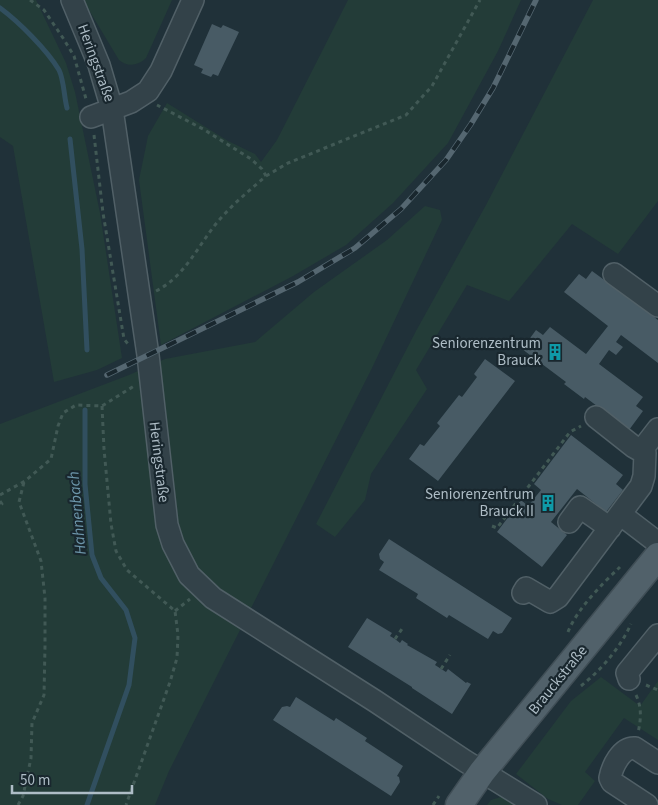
<svg xmlns="http://www.w3.org/2000/svg" width="658" height="805" viewBox="0 0 658 805" font-family="'Source Sans 3',sans-serif">
<rect width="100%" height="100%" fill="#203139"/>
<path fill="#233c38" d="M0 0H36L66 63 75 92 100 213 122 358 97 370 54 382 13 146 0 137Z
M83 0H172L146 58C138 66 127 67 119 60Z
M348 0H521L498 51 448 143 393 203 346 245 293 276 161 345 139 180 148 136 167 103 228 141 255 154 261 162 277 140Z
M593 0H658V201L618 254 572 224 509 301 467 285 416 370 427 389 371 474 365 500 335 537 316 524 416 331 486 205Z
M425 206 440 210 442 220 372 368 169 771 155 805H0V424L129 375 165 359 255 342 314 292 387 240Z
M601 677 640 706 658 681V740L624 718 585 772 595 781 578 805H562L548 799 516 774 571 701Z
M501 797 509 798 520 805H487L491 800Z"/>
<g fill="none" stroke-linecap="round" stroke-linejoin="round">
<path stroke="#314f5f" stroke-width="5" d="M0 8C19 22 47 50 59 70 64 80 64 97 67 108
M70 139 82 249 87 350
M85 410V484L92 555 101 578 126 610 135 638 129 685 87 805"/>
</g>
<path fill="#485b65" d="M212 24 221 28 223 25 239 32 218 76 213 74 211 77 201 73 203 69 194 65Z
M592 271 629 298 630 296 650 311 649 313 658 320V363L621 335 616 342 623 347 616 355 609 350 599 364 643 397 636 406 643 411 629 430 585 397 584 399 564 384 566 382 522 349 536 330 543 335 550 327 586 354 608 326 564 292 579 274 586 279Z
M485 359 515 381 438 481 409 459 420 444 424 446 440 426 437 423 459 395 462 397 477 377 474 374Z
M571 435 623 475 616 484 623 490 606 512 577 489 551 522 567 535 542 567 497 532 521 500 528 506 541 490 534 484Z
M389 539 512 618 502 633 498 634 493 631 488 639 449 615 447 618 416 598 418 594 379 570 384 562 380 559 379 554Z
M367 618 392 633 390 636 395 639 400 643 402 640 408 644 407 645 437 662 435 665 446 672 448 669 466 683 467 682 471 684 452 714 412 688V687L348 647Z
M296 697 334 721 336 718 367 738 365 741 403 766 397 776 399 777 400 782 391 796 273 720 282 707 287 706 290 707Z"/>
<g fill="none" stroke-linecap="round" stroke-linejoin="round">
<g stroke="#516067" stroke-width="24">
<path id="minor" d="M72 0 99 65 112 109 148 355 167 525 173 544 189 575 213 598 375 701 465 761 536 805
M91 117 131 102 148 91 161 71 193 0
M614 274 658 306
M596 417 634 447 641 451
M620 514 658 543
M569 522 580 507 610 528
M523 593 526 588 550 602 558 597 641 486 644 476 645 453 641 451 658 429
M629 679 627 673 658 635
M647 805 612 782 610 778C612 767 621 747 635 748L658 763"/>
</g>
<g stroke="#404e56" stroke-width="29">
<path id="major" d="M459 805 482 772 658 556"/>
</g>
<path stroke="#415955" stroke-width="3" stroke-dasharray="4 4" stroke-linecap="butt" d="M30 0 44 10 63 38 74 56 86 99
M94 135 103 213 124 339 128 344
M266 176 288 163 406 115 432 86 480 0
M156 291C186 276 199 243 220 219 234 203 250 190 266 176L262 169 251 159 203 129 157 105
M102 406 104 449 111 524 116 551 127 570 175 611 178 635 177 658 170 682 126 805
M0 495 25 481 51 459 58 426 63 413 76 405 102 406 134 386
M0 501 2 504 0 505
M492 526 497 528 570 432 581 426
M175 611 190 599
M568 632C577 609 602 584 620 567
M395 639 404 626
M441 669 450 655
M646 685 658 690
M581 686C602 669 620 648 631 624
M636 695C642 708 641 719 638 733
M18 805 23 796 31 758 32 723 44 695 45 646V598L41 561 19 502 24 482
M433 805 439 796"/>
<use href="#minor" stroke="#334249" stroke-width="21"/>
<use href="#major" stroke="#51616a" stroke-width="26"/>
<g stroke="#556771" stroke-width="5.5">
<path id="rail" d="M107 375 298 282 355 248 401 209 446 160 471 124 493 88 536 0"/>
</g>
<use href="#rail" stroke="#19272e" stroke-width="4" stroke-dasharray="11" stroke-linecap="butt"/>
</g>
<defs>
<g id="building-bare" transform="scale(1.35)"><path d="M-4-6H4V6H1V3H-1V6H-4ZM-2.5-4.3h1.7v1.8h-1.7ZM.8-4.3h1.7v1.8H.8ZM-2.5-1h1.7V.8h-1.7ZM.8-1h1.7V.8H.8Z" fill="#0f9aa8" stroke="#19272e" stroke-width="2.5" paint-order="stroke"/></g>
</defs>
<g fill-rule="evenodd">
<use href="#building-bare" x="555" y="352"/>
<use href="#building-bare" x="548" y="503"/>
</g>
<g text-anchor="middle" dominant-baseline="central" stroke-width="4.5" stroke-linejoin="round" paint-order="stroke">
<g font-size="15" fill="#aebdc6" stroke="#19272e">
<text transform="translate(96 63) rotate(70)">Heringstraße</text>
<text transform="translate(159 462) rotate(83)">Heringstraße</text>
<text transform="translate(558 680) rotate(-51)">Brauckstraße</text>
</g>
<g font-size="15" fill="#aebdc6" stroke="#19272e" text-anchor="end">
<text x="541" y="343">Seniorenzentrum<tspan x="541" dy="17">Brauck</tspan></text>
<text x="534" y="494">Seniorenzentrum<tspan x="534" dy="17">Brauck II</tspan></text>
</g>
<g font-size="16" font-style="italic" fill="#6d96ab" stroke="#19272e">
<text transform="translate(77 513) rotate(-95)">Hahnenbach</text>
</g>
</g>
<path d="M12 785v8h120v-8" fill="none" stroke="#aebdc6" stroke-width="2.5"/>
<text x="20" y="785" font-size="15" fill="#aebdc6" stroke="#19272e" stroke-width="4" paint-order="stroke">50 m</text>
</svg>
